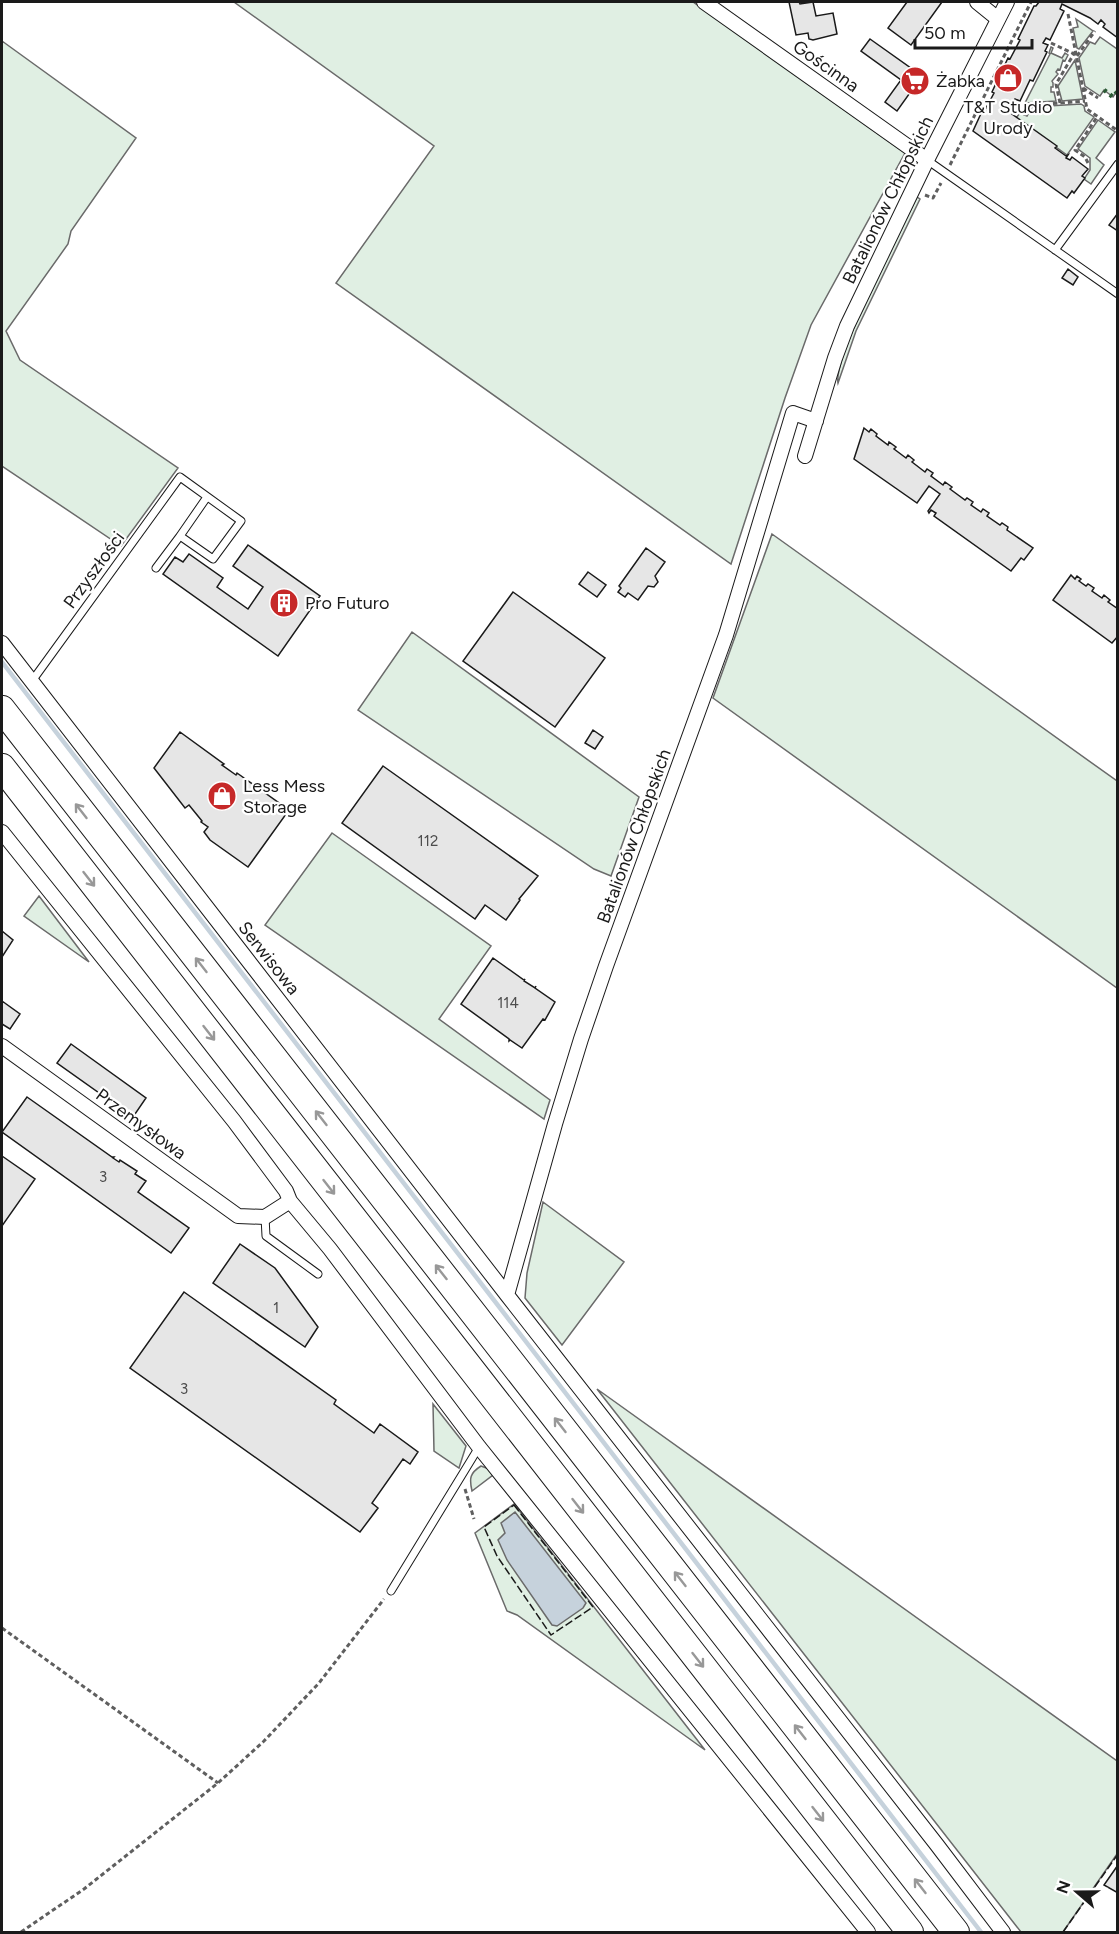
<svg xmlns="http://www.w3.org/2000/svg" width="1119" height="1934" viewBox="0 0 1119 1934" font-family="Figtree,sans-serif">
<rect width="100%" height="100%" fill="#fff"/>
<path fill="#e0efe3" stroke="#6a6a6a" stroke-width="1.5" d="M234 2H693L905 153 811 325 785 398 731 564 336 283 434 146Z
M1076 19 1093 31 1079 49 1077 48 1073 28 1078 27Z
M1100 37 1117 49V91L1113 97 1104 90 1100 96 1085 86 1079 58 1090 42 1095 44Z
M2 41 136 138 71 231 68 244 6 331 20 360 178 468 121 546 2 466Z
M1051 47 1053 48 1051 53 1062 58 1065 53 1068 55 1065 61 1063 60 1060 70 1058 69 1056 72 1058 74 1052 81 1053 83V87H1051V92H1054L1056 101 1025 103 1050 54 1049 53Z
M1075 60 1083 99 1062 101 1058 86Z
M1081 104 1084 106 1085 111 1094 117 1067 155 1016 118 1020 113 1027 116 1032 107Z
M1098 120 1115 132 1096 158 1104 165 1091 184 1084 179 1090 170V158L1078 149Z
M917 197 920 199 856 331 838 383C833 357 902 228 917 197Z
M772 534 1117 781V988L713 698Z
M412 632 639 797 611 876 594 869 358 710Z
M332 833 491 946 439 1019 550 1100 544 1119 265 925Z
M39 896 89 962 24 916Z
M543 1202 624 1262 562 1345 525 1298 527 1273Z
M597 1389 1117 1761V1854L1063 1932H1021Z
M433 1404 466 1446 459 1468 434 1451Z
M481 1466 489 1469 493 1475 472 1491C469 1478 470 1473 481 1466Z
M514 1504 705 1750 517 1615 507 1611 475 1533Z"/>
<path fill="#c6d2dc" stroke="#6a6a6a" stroke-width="1.5" d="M515 1512 586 1603 583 1608 557 1626 552 1625 507 1560 498 1540 505 1533 501 1523Z"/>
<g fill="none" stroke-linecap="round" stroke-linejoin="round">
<path stroke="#c6d2dc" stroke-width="4.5" d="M2 662 981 1932"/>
</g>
<path fill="#e6e6e6" stroke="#1a1a1a" stroke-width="1.5" d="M789 2H799L800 4 813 2 816 16 833 13 837 34 813 40 809 39 808 33 796 35Z
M907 2H942L911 45 888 28Z
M1039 2H1118V38L1103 27 1105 24 1101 20 1098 24 1090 18 1062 4 1060 9 1064 11 1050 40 1046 38 1043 43 1048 45 1045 51 1047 52 1033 81 1030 80 1020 101 1015 99 1013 103 1018 105 1012 114 1057 146 1055 148 1066 156 1068 155 1066 158 1070 160 1072 157 1088 169 1082 176 1085 178 1074 193 1072 191 1067 198 973 131 984 107 986 108 994 93 992 92 1008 58 1010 59 1020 40 1018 39 1034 6H1036Z
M870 39 922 76 897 111 885 102 901 80 861 51Z
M1118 213V231L1109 225Z
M1068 269 1078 277 1073 285 1062 278Z
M864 428 869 432 871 429 877 434 876 436 888 445 889 442 896 447 894 449 906 458 908 455 914 460 912 462 925 472 927 469 933 473 931 476 943 485 945 482 952 487 950 489 965 500 967 498 973 502 971 505 981 512 983 509 989 513 987 516 1000 525 1002 523 1008 527 1007 530 1033 548 1024 560 1021 558 1011 571 934 516 936 513 931 510 929 513 928 511 940 494 929 486 917 503 854 459Z
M248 545 320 596 278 656 163 574 175 557 183 562 189 554 223 578 217 587 248 609 263 587 233 566Z
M646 548 665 562 655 576 658 582 654 587 648 586 638 600 628 593 625 597 618 592 621 588 619 586Z
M588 572 606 585 597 597 579 584Z
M1071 575 1075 579 1077 576 1081 579 1079 581 1086 586 1088 584 1094 588 1092 591 1102 598 1104 595 1110 600 1108 602 1118 609V636L1112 643 1053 600Z
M513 592 605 658 555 727 463 661Z
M593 730 603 737 595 749 585 743Z
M180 732 224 764 222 765 236 775 237 773 289 810 248 867 210 840 204 832 208 827 201 822 202 821 189 805 185 808 154 768Z
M383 766 538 876 519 899 520 900 506 920 485 905 475 919 342 823Z
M2 931 13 940 2 957Z
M493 958 524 980 525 979 524 981 535 988 536 986 535 988 555 1002 545 1020 543 1019 522 1048 510 1040 509 1041V1039L461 1004Z
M2 1001 20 1014 10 1029 2 1024Z
M71 1044 146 1098 133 1117 57 1063Z
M27 1097 112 1157H114L113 1158 119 1162 120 1160 137 1171 135 1174 146 1181 138 1192 189 1228 171 1253 2 1132Z
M2 1156 35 1179 2 1226Z
M240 1244 275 1268 318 1327 305 1347 213 1283Z
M184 1292 336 1400 334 1404 374 1433 380 1424 418 1452 410 1464 403 1459 372 1503 378 1508 360 1532 130 1368Z
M1118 1865V1893L1104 1885Z"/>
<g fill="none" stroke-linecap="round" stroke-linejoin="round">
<g stroke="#1a1a1a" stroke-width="9">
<path id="lane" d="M927 160 1118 294
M1055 250 1118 164
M156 568 180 536
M32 681 180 477 241 521 213 559 180 536 207 497
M265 1217 266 1236 318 1274
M391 1591 479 1447"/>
</g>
<g stroke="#1a1a1a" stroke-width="16">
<path id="street" d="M704 2 927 160
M977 2 998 19
M805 456 835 358 847 326 927 160 1007 2
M2 643 507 1295 937 1845 1003 1932
M2 832 234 1121 286 1191 290 1201 330 1249 479 1447 868 1932
M2 1046 238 1216 265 1217 290 1201
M507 1295 555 1124 581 1039 606 966 726 635 793 413 816 421"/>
</g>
<g stroke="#1a1a1a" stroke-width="28">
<path id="highway" d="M2 709 956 1932
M2 767 910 1932"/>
</g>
<path stroke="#5f5f5f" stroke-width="3" stroke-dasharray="4.5 3" stroke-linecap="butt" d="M1068 14 1087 109 1118 131
M1051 43 1074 54
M1077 56 1095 31
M1083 88 1098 98
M1060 103 1056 84 1075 52
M1023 106 1085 101
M1088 163 1085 157 1075 150 1097 117
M950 165 1031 2
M925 195 933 198 941 183
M465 1489 474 1519
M2 1628 218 1783
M21 1932 84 1889 218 1783 264 1741 319 1683 384 1599"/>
<use href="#lane" stroke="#fff" stroke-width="7"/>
<use href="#street" stroke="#fff" stroke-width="14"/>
<use href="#highway" stroke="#fff" stroke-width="26"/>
<path stroke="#2b5a34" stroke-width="4.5" stroke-dasharray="3 4.5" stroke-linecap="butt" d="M1104 90 1113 97 1118 91"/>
<path stroke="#1a1a1a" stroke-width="1.5" stroke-dasharray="8 3" stroke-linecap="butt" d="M514 1505 593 1607 551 1635 497 1556 484 1527Z
M1063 1932 1118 1854"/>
</g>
<defs><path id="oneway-shaft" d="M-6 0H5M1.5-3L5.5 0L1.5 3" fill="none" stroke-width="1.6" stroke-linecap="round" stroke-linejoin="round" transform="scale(1.5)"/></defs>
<g stroke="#989898">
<use href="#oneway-shaft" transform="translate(81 811) rotate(-128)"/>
<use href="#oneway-shaft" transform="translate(89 879) rotate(52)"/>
<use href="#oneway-shaft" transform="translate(201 965) rotate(-128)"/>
<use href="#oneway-shaft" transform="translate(209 1033) rotate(52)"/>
<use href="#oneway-shaft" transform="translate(321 1118) rotate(-128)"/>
<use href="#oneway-shaft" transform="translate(329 1187) rotate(52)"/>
<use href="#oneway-shaft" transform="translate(441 1272) rotate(-128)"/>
<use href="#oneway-shaft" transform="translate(560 1425) rotate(-128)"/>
<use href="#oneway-shaft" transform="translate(578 1506) rotate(52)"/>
<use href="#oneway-shaft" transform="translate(680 1579) rotate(-128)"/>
<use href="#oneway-shaft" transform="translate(698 1660) rotate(52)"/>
<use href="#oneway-shaft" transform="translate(800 1732) rotate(-128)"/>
<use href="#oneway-shaft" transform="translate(818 1814) rotate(52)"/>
<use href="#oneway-shaft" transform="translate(920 1886) rotate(-128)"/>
</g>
<defs>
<g id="shop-disc" transform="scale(1.5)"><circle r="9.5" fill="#c62828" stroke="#fff"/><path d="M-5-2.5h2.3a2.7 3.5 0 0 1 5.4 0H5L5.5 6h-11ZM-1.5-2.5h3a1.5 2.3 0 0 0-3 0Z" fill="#fff"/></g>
<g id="supermarket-disc" transform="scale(1.5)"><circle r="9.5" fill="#c62828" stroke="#fff"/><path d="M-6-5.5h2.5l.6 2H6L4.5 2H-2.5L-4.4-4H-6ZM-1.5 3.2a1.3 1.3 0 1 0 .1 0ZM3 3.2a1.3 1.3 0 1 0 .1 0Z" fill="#fff"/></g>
<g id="building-disc" transform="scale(1.5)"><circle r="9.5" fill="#c62828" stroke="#fff"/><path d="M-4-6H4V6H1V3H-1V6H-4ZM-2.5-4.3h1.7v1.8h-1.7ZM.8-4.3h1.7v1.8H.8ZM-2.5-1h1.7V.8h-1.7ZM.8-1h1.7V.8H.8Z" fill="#fff"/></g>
</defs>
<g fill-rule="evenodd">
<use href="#shop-disc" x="1008" y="78"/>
<use href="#supermarket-disc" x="915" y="81"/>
<use href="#building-disc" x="284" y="603"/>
<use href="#shop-disc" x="222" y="796"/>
</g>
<g text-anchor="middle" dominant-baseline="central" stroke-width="4.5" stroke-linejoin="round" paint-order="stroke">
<g font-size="15" fill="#4d4d4d">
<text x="428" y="841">112</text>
<text x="508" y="1003">114</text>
<text x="103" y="1177">3</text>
<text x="276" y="1308">1</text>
<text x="184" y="1389">3</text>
</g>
<g font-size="18" fill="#1a1a1a" stroke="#fff">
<text transform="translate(826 66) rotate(35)">Gościnna</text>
<text transform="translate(888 200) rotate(-64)">Batalionów Chłopskich</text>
<text transform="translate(94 570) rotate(-54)">Przyszłości</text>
<text transform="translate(634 836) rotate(-70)">Batalionów Chłopskich</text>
<text transform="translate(269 958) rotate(52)">Serwisowa</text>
<text transform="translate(141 1124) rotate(36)">Przemysłowa</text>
</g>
<g font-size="18" fill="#1a1a1a" stroke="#fff" text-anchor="start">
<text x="936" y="81">Żabka</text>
<text x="1008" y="107" text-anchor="middle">T&amp;T Studio<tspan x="1008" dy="21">Urody</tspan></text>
<text x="305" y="603">Pro Futuro</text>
<text x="243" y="786">Less Mess<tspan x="243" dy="21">Storage</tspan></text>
</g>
</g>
<rect width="1119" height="1934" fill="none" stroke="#1a1a1a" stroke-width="6"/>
<g transform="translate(1077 1892) rotate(290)" stroke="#ffffff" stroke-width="4.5" paint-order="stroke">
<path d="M0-4.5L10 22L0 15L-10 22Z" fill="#1a1a1a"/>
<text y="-9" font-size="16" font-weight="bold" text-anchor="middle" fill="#1a1a1a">N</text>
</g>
<path d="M915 39v9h117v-9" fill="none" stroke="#1a1a1a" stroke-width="3"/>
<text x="924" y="39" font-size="18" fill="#1a1a1a" stroke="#ffffff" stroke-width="4.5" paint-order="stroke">50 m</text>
</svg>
